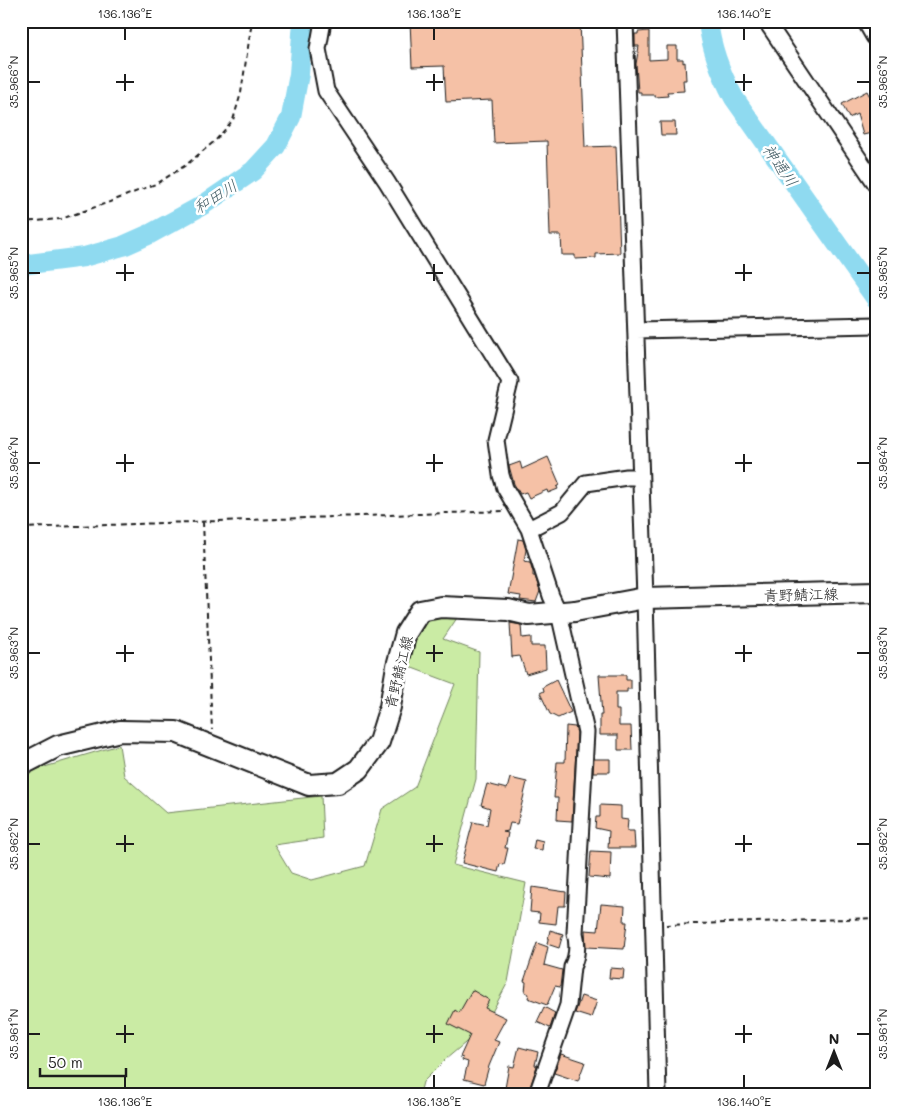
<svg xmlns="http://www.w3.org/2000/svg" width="897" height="1115" viewBox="0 0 897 1115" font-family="Mali,'Klee One',sans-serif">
<rect width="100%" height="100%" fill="#fff"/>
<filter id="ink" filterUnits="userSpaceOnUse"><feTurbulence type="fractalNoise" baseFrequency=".02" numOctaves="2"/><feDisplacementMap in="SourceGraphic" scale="10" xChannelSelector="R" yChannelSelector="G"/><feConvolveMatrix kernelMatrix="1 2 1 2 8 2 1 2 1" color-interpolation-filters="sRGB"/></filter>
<g filter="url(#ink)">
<path fill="#caeba4" stroke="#738460" d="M459 615 443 639 479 652 476 779 453 865 526 883 508 982 484 1027 446 1059 423 1082 420 1094H21V774L119 745 124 776 166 813 321 796 323 838 274 845 291 873 312 880 365 866 382 809 415 787 455 684 407 666 408 639 431 616Z"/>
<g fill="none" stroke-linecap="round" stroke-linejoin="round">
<path stroke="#8fdaf0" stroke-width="20" d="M708 21C711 49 721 74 734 98L876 299
M21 265 84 257 123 246 150 234 203 205 253 171 276 146 291 117 299 74 303 21"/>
</g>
<path fill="#f5c1a6" stroke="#1c1c1c" d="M410 21H580L585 147 616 146 620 253 596 254V258L575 259V255H562L561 235H550L547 141 494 143 492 100 446 102 444 66 412 67Z
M649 31V60L667 59V46H677V59H683V63L685 62 686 80H683L684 91 667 92 668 96 655 97V95H641V92H638L636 64 639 46H635V34H638V32Z
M867 91 876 108V132L863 135 857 114 849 118 842 104Z
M660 122H675L676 135H661Z
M548 457 560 485 557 487 558 489 548 493 547 490 529 498 526 492 520 494 514 484 509 466 520 462 522 469Z
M518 539 523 540 526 550 524 561 530 562 533 572V576H535L540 591 536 602 520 600 521 596 508 594Z
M510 623 521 625 522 638 531 637V646H545L546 668 526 674 520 656 512 657Z
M599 675H626V680H631V689H627V692H616V710H619V726H631L632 750H618V735H600V715H602Z
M556 680 571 712 558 718 550 714 540 693 544 691 543 687Z
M566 726 575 727 577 733 572 821 557 820 558 798H554L557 762H565Z
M594 759H610V772H593Z
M510 778 527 782 517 824 510 823 508 831 503 832 508 833 505 848H508L504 865 500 864 498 872 462 863 473 822 487 825 490 808 481 805 487 784 507 789Z
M600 805 621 806V819L628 820 627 831H634L635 848H608L609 831 595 828 596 817H600Z
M535 839 543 841 542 850 533 849Z
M591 851 611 852 610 879 589 877Z
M532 887 566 892 565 906H558L556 924 539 922 540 913 530 912Z
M601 904 625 906 624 922H627L624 949 586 947 585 930 598 931Z
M550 930 563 934 559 948 547 944Z
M537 943 548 947 544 965 562 970 560 987 555 986 547 1005 528 998 529 994 525 992 526 982 524 981Z
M610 968 624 969 623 979 609 978Z
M472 990 489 1000 485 1008 506 1018 494 1040 499 1042 489 1066 484 1084 464 1079 468 1062 462 1060 463 1058 460 1057 470 1035 448 1024 455 1010 459 1013Z
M581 996 597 1001 591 1018 575 1013Z
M544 1007 555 1013 550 1028 537 1022Z
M519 1047 538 1052 535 1065 537 1066 528 1094H504L509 1066 514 1067Z
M561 1054 585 1062 578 1081 554 1073Z"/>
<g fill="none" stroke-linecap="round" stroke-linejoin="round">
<g stroke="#1c1c1c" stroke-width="19">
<path id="minor" d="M323 21 318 49 326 91 387 182 510 382 496 440 501 475 505 488 529 529 551 596 559 613 586 732 575 933C578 944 577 957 572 967L568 1005 537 1094
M625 21 645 598 658 1094
M766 21 876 184
M636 330 876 325
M529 529 562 512 586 483 627 477H640"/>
</g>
<g stroke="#1c1c1c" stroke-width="24">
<path id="major" d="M868 21 876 35
M21 765 58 746 120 731 176 732 309 785 338 783 359 769 379 742 390 707 397 666 406 633 420 611 441 607 508 610 529 615 575 611 645 598 876 592"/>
</g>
<path stroke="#1c1c1c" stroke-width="2" stroke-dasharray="5 4" stroke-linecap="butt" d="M21 222 61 219 107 203 158 183 186 165 216 140 233 120 241 93 252 21
M203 522 212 730
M21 528 504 511
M666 925 876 918"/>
<use href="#minor" stroke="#fff" stroke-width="15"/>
<use href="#major" stroke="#fff" stroke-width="20"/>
</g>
</g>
<path fill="none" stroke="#1c1c1c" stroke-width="2" d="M125 28V40M434 28V40M744 28V40M125 74V91M434 74V91M744 74V91M28 82H40M116 82H134M426 82H443M735 82H752M857 82H870M125 264V281M434 264V281M744 264V281M28 273H40M116 273H134M426 273H443M735 273H752M857 273H870M125 454V472M434 454V472M744 454V472M28 463H40M116 463H134M426 463H443M735 463H752M857 463H870M125 645V662M434 645V662M744 645V662M28 653H40M116 653H134M426 653H443M735 653H752M857 653H870M125 835V852M434 835V852M744 835V852M28 844H40M116 844H134M426 844H443M735 844H752M857 844H870M125 1025V1043M434 1025V1043M744 1025V1043M28 1034H40M116 1034H134M426 1034H443M735 1034H752M857 1034H870M125 1075V1088M434 1075V1088M744 1075V1088"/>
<g text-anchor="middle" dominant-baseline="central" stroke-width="5" stroke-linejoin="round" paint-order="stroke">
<g font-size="15" fill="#1c1c1c" stroke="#fff">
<text transform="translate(801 594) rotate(-1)">青野鯖江線</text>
<text transform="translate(398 672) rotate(-76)">青野鯖江線</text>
</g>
<g font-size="16" font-style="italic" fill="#445e66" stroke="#fff">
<text transform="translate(781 165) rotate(55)">神通川</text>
<text transform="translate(215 196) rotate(-32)">和田川</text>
</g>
</g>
<rect width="897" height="1115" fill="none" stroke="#fff" stroke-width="55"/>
<g transform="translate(834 1052)" stroke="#ffffff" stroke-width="4" paint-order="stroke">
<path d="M0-4L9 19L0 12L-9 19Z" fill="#1c1c1c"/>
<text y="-8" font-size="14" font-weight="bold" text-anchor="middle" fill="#1c1c1c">N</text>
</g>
<path d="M40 1068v8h86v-8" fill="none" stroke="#1c1c1c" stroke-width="2.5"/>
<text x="48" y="1068" font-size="15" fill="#1c1c1c" stroke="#ffffff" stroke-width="4" paint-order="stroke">50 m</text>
<rect x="28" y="28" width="842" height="1060" fill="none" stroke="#1c1c1c" stroke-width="2"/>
<g font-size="12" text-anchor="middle" fill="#1c1c1c">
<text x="125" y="18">136.136°E</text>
<text x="434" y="18">136.138°E</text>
<text x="744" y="18">136.140°E</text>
<text transform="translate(14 82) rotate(-90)" y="4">35.966°N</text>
<text transform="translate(883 82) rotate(-90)" y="4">35.966°N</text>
<text transform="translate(14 273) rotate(-90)" y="4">35.965°N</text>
<text transform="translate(883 273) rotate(-90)" y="4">35.965°N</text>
<text transform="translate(14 463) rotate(-90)" y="4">35.964°N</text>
<text transform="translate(883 463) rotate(-90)" y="4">35.964°N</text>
<text transform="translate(14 653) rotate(-90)" y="4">35.963°N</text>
<text transform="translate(883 653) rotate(-90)" y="4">35.963°N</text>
<text transform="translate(14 844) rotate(-90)" y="4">35.962°N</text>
<text transform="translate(883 844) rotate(-90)" y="4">35.962°N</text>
<text transform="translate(14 1034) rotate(-90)" y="4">35.961°N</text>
<text transform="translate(883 1034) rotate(-90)" y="4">35.961°N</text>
<text x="125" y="1106">136.136°E</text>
<text x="434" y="1106">136.138°E</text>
<text x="744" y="1106">136.140°E</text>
</g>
</svg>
